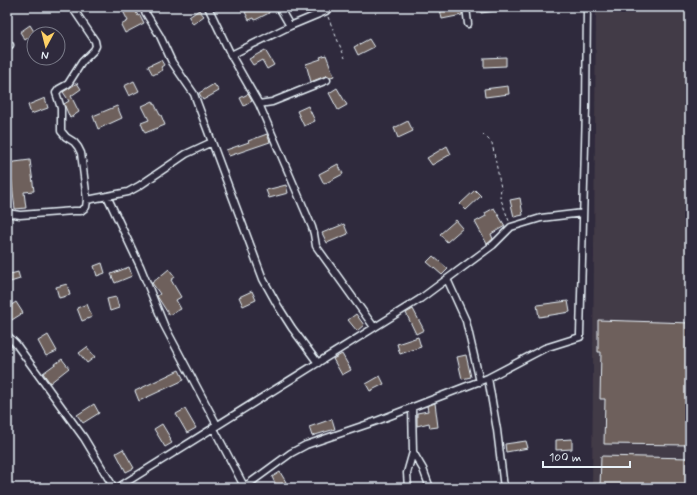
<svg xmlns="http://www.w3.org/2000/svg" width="697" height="495" viewBox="0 0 697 495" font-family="Mynerve,sans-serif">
<rect width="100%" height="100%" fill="#2f2a3d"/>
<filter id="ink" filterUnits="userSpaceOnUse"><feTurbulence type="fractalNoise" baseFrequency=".025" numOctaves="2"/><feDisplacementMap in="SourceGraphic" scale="8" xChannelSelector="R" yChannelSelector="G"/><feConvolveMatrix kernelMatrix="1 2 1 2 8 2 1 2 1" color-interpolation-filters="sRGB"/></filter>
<g filter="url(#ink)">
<path fill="#423a46" d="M596 7H690V488H592Z"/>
<path fill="#6e615c" stroke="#e8f1f8" d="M132 7H134L138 16 140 15 144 23 125 33 121 25 128 21 123 11Z
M255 7H267L269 13 255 20 254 18 249 20 245 12Z
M448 7H462V15L442 19 440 9Z
M480 7H503V10L481 13Z
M199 10 204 16 193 24 189 17Z
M30 25 35 33 25 40 20 32Z
M369 39 374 47 358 55 354 47Z
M265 50 274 65 267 69 262 60 253 65 249 59Z
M326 55 334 76 331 77 328 76H326L311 82 306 64 321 59 320 57Z
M506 57V66L484 67V58Z
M161 60 164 65 161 67 163 70 153 75 148 66Z
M134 81 139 91 129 96 124 86Z
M77 83 81 89 71 96 79 112 70 118 64 104 69 101 63 92Z
M214 84 219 91 203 100 199 93Z
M508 86 509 94 485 97 484 89Z
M337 88 347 105 338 110 329 93Z
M248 94 252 101 244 106 240 98Z
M45 98 48 108 31 114 28 105Z
M153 101 160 115H161L165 125 145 133 141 123 149 120 142 106Z
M117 106 122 118 98 129 93 116Z
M308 106 315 121 304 126 297 111Z
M408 121 413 131 398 138 394 128Z
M267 134 270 142 229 156 226 150 249 142 248 141Z
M447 146 451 154 432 165 427 158Z
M30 160 34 191 24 192 26 208 15 209 11 176H7V163Z
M338 164 343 174 324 184 319 174Z
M286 185 288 193 269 198 266 190Z
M475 190 481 196 466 210 460 204Z
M520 198 523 215 514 217 510 200Z
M494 208 505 226 491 234 493 239 487 244 475 222 486 216 485 213Z
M456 220 463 228 447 242 440 234Z
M344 224 348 234 327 243 322 233Z
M433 256 448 269 442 275 427 262Z
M102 263 105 273 97 276 94 266Z
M129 267 132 276 115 283 111 274Z
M169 269 175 277 171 280 181 297 176 300 181 309 169 315 157 296 160 294 152 283Z
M18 272 20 279 7 283V275Z
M67 284 70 295 59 298 56 287Z
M252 291 256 300 243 306 239 297Z
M116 297 119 308 110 311 107 299Z
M568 301 570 312 539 317 537 305Z
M16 302 23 313 7 323V308Z
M87 304 92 317 82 321 77 308Z
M413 309 424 330 416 334 406 313Z
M356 314 364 325 357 331 348 320Z
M598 320 690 323V445L604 444 605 399H600L601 352H598Z
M48 335 57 351 46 356 38 341Z
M418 337 421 347 400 354 397 344Z
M87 347 95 357 87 363 79 353Z
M342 354 351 370 342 375 333 359Z
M466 355 471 377 462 379 457 357Z
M62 359 69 368 50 383 43 373Z
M179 370 184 380 139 401 135 391Z
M380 376 384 384 370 391 366 384Z
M435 403 438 427 430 428 429 423 417 426V413L428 411 427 406Z
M94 404 99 413 83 423 77 415Z
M185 409 196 428 187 433 176 414Z
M332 419 335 429 312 436 309 427Z
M162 424 171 439 170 440 172 443 165 447 154 429Z
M572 439V449L556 450V440Z
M526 441 528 448 506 452 505 444Z
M123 449 134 468 126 472 116 453Z
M601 456 690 458V488H600Z
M280 472 286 482 277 487 272 477Z"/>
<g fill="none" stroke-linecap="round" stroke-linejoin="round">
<g stroke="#e8f1f8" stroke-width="9">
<path id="street" d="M142 7 160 36 172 62 194 94 263 279 278 306 292 328 318 363
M208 7 231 55 259 104 312 227 314 234 316 246 374 327
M279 7 290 26
M466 7 468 24
M7 47 10 45
M231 55 290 26 326 11 330 7
M259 104 272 102 327 80
M107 196 140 266 164 325 217 425
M87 200 128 192 139 186 186 154 212 142
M7 213 20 215 74 211H81L86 207 87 200 81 153 78 147 74 142 66 137 61 131V108L56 93 59 89 68 84 82 62 94 50 96 46 95 41 72 7
M447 279 466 321 480 382
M7 335 16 344 84 438 114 488
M488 378 497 430 504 488
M213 427 245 488
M413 452 423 469 430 488
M117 488 420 299 493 245 511 227 541 218 583 213
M243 488 291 453 306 445 374 422 488 378 545 348 580 337V334L586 108 587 7
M408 488 407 473 413 452 412 408"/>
</g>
<path stroke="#e8f1f8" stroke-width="1" stroke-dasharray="3 3" stroke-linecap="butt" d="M328 17 345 58
M483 134 492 143 501 188 500 197 509 221"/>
<use href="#street" stroke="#2f2a3d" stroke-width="6"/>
</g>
</g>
<rect width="697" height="495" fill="none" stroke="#2f2a3d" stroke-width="24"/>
<rect x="12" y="12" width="673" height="471" fill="none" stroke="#e8f1f8" stroke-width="1.5" filter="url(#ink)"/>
<g transform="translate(46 46) rotate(187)"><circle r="19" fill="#2f2a3d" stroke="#797a88"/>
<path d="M0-3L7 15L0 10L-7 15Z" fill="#ffd166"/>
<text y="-6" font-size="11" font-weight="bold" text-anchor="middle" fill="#e8f1f8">N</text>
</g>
<path d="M543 461v6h87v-6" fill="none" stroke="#e8f1f8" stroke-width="2"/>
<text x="549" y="461" font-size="12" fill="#e8f1f8" stroke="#2f2a3d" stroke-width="3" paint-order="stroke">100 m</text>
</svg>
